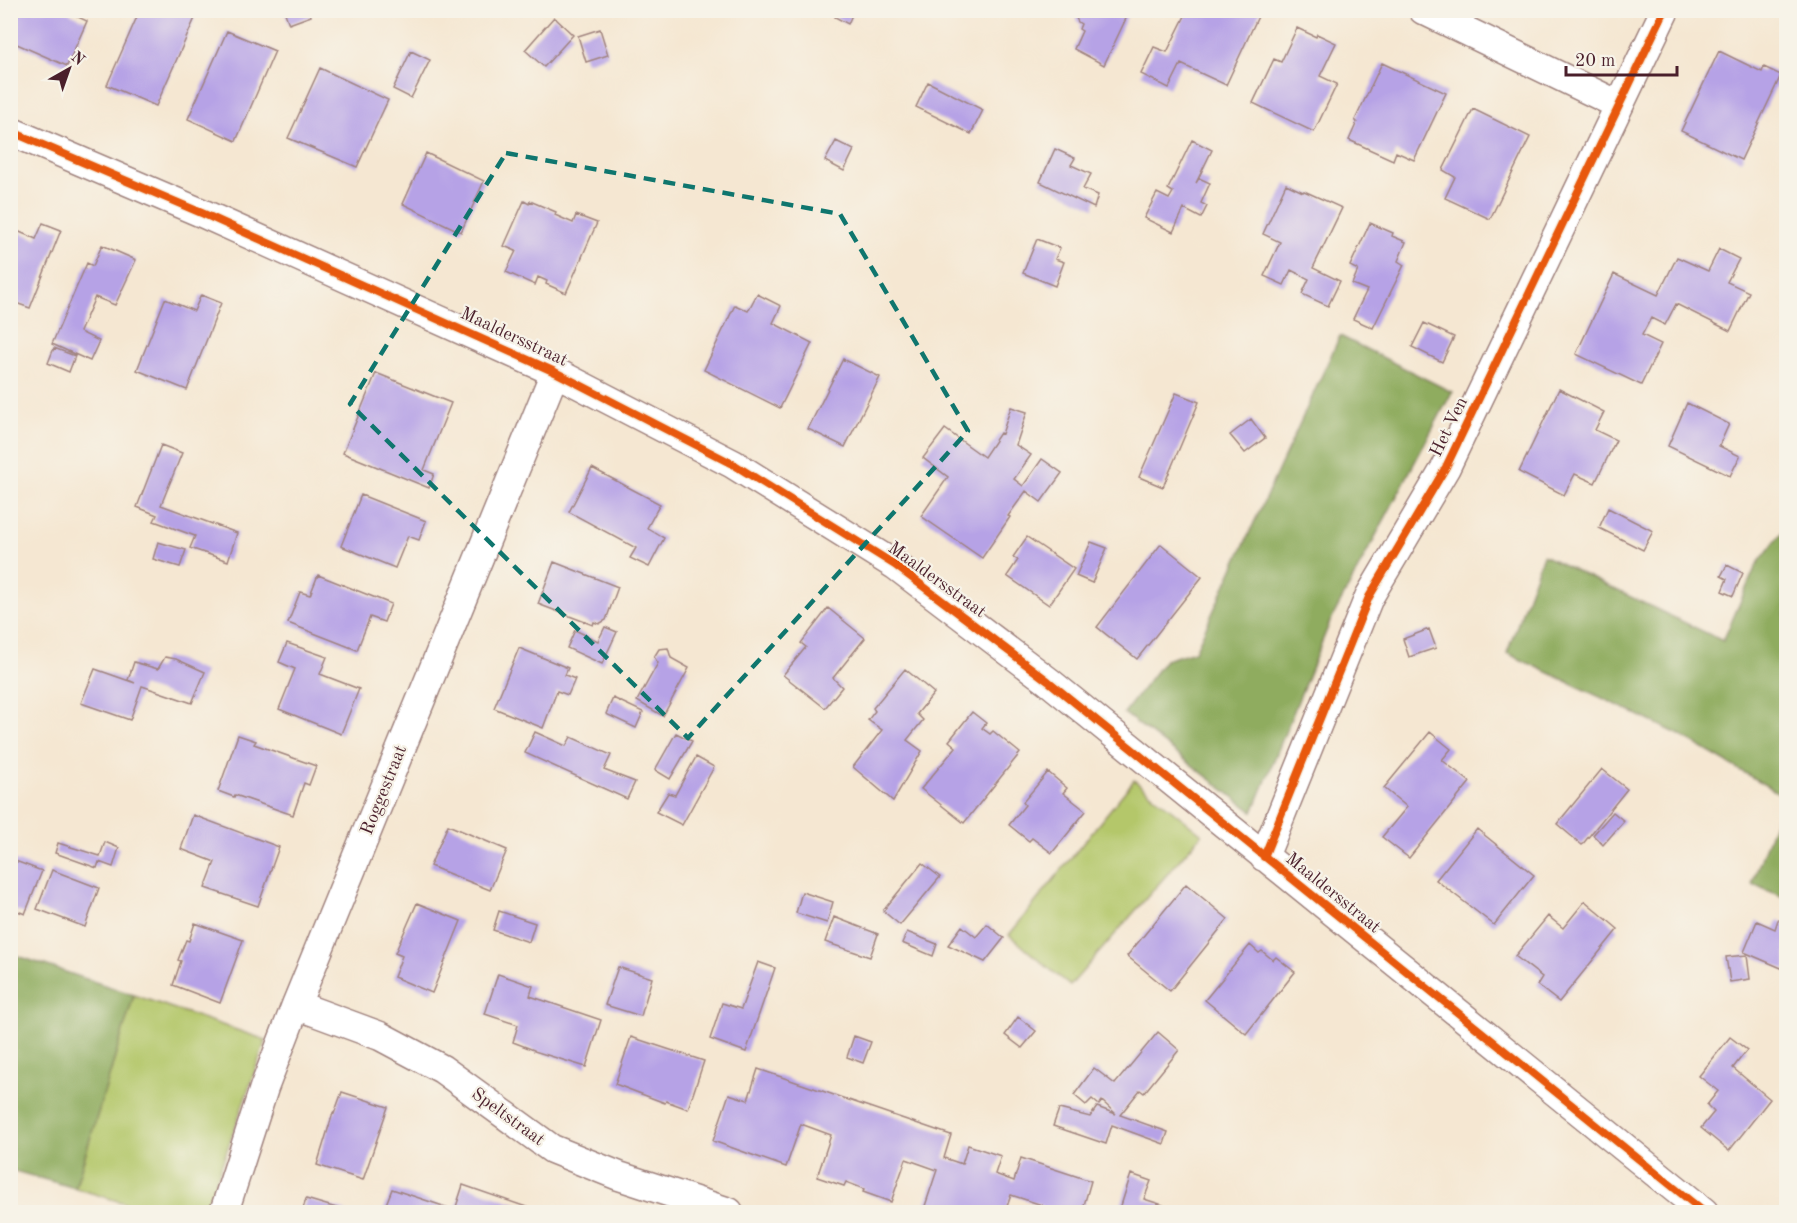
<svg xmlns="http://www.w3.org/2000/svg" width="1797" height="1223" viewBox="0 0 1797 1223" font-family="'Old Standard TT',serif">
<rect width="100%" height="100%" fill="#f7f3e8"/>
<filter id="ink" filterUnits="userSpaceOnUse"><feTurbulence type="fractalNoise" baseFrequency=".0167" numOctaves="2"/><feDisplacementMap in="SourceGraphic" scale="12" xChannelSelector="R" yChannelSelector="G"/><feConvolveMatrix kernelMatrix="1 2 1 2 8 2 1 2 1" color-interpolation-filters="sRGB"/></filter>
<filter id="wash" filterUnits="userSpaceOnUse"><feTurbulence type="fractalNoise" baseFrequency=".008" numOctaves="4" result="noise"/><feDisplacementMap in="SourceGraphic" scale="24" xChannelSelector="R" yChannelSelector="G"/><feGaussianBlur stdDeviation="1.35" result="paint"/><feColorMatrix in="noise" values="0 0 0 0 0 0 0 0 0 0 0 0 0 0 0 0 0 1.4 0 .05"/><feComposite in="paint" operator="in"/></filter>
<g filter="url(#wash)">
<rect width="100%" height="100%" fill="#f5e7d2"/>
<path fill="#b4c76b" stroke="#7f734b" stroke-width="1.5" d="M1134 780 1202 834 1070 986 1009 935Z
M134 995 266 1040 205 1212H154L75 1188Z"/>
<path fill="#8fac5f" stroke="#6c6645" stroke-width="1.5" d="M1340 336 1452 392 1330 622 1253 812 1124 713 1165 660 1195 651Z
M1786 527V898L1752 884 1784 796 1678 734 1507 653 1543 555 1723 641 1756 566Z
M12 954 134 995 75 1188 11 1170 10 959Z"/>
<g id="blocks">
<path fill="#b6a2e6" d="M10 10H63L87 21 67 66 10 41Z
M140 10H179L195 18 156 106 107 85Z
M284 10H309L311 16 289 24Z
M839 10H854L848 24 835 17Z
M1077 10H1130L1104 65 1074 49 1082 31 1079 29 1081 24 1078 22 1075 16Z
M1188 10H1261L1226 85 1181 64 1169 88 1141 74 1154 47 1167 52Z
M554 17 573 35 544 67 525 50Z
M1297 28 1316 37 1317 34 1336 43 1320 76 1337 84 1314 132 1253 103 1274 59 1281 62Z
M600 29 608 55 586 62 578 36Z
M227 31 275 51 236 141 188 119Z
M411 51 430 60 411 98 393 89Z
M1719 51 1762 72 1764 67 1781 75 1741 160 1681 131Z
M1382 63 1446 93 1414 160 1396 152 1393 160 1349 140 1357 122 1355 120Z
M320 68 388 100 357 167 288 138Z
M928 82 983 110 971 134 916 107Z
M1473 109 1530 137 1490 219 1445 198 1455 177 1443 170Z
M1192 140 1212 150 1196 183 1199 178 1210 183 1201 203 1207 206 1201 218 1184 209 1173 232 1144 218 1157 193 1169 199 1173 192 1168 189Z
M836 141 854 150 844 171 825 161Z
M1055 149 1075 158 1071 165 1091 174 1083 189 1098 195 1094 208 1040 182Z
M426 153 484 181 461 232 403 204Z
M1286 184 1303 192 1304 191 1342 208 1313 268 1340 281 1328 306 1302 294 1309 279 1291 270 1284 285 1264 276 1280 242 1263 234Z
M524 201 529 204 530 201 556 212 555 215 573 223 576 215 597 223 566 293 546 284 547 281 538 277 535 285 506 272 516 251 504 246Z
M43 223 61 230 30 308 10 301V228L36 239Z
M1370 223 1393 233 1392 236 1406 242 1398 261 1404 265 1373 328 1353 319 1367 290 1352 284 1358 270 1350 266Z
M1037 239 1060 248 1055 259 1064 262 1055 286 1023 273Z
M102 245 136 260 115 305 95 297 80 332 99 341 90 361 52 344 87 263 93 266Z
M1719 249 1739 259 1727 282 1749 292 1730 331 1676 304 1665 325 1651 318 1642 335 1661 344 1641 385 1576 354 1614 274 1658 295 1677 257 1708 271Z
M757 294 781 306 773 323 812 343 780 408 704 370 735 305 748 311Z
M201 295 221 303 187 390 137 370 165 299 194 311Z
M1424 323 1454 337 1442 362 1412 347Z
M54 348 75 356 69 372 48 363Z
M843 359 880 377 845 447 808 429Z
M376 373 451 403 424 470 434 474 429 488 343 453Z
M1559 389 1604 412 1595 430 1616 440 1595 483 1575 474 1564 495 1519 472Z
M1176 393 1199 402 1163 487 1139 477Z
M1687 403 1729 424 1719 446 1740 456 1730 476 1668 446Z
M1011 407 1027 412 1016 445 1031 455 1014 479 1023 486 1042 459 1062 473 1041 502 1026 491 1008 516 1010 517 982 558 921 516 948 477 923 458 945 429 984 457 1000 433 1002 434Z
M1251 419 1265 438 1245 453 1230 435Z
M161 445 182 453 161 505 237 533 228 561 190 548 195 536 154 521 157 515 137 507Z
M592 468 660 504 647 528 664 538 649 567 630 558 636 548 569 512Z
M361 495 426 521 419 540 408 536 395 568 341 546Z
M1608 508 1653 531 1643 550 1599 528Z
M1027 537 1074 569 1049 605 1007 576 1018 560 1013 557Z
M158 542 186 550 180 567 153 559Z
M1091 542 1107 548 1092 583 1076 576Z
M1161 544 1202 577 1137 659 1097 627Z
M554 562 618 587 606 620 599 624 594 622 593 625 538 604Z
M1727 565 1743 573 1733 596 1722 591 1727 579 1721 576Z
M318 575 391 604 384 622 370 617 357 650 288 623 300 592 310 595Z
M828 608 865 638 833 678 842 687 825 708 783 675 806 647 801 643Z
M605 627 617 632 602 664 567 648 575 630 598 641Z
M1429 629 1436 648 1409 657 1403 639Z
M287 643 327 657 320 674 359 689 341 734 279 709 295 669 279 662Z
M519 648 568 668 565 675 575 679 568 695 557 691 543 728 494 708Z
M668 648 671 658 689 668 663 716 637 701 658 663 654 657 659 649Z
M165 657 176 659 205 672 192 703 142 686 130 720 81 703 95 669 135 683 128 680 134 662 158 669Z
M905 669 934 693 917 714 923 720 907 740 922 751 893 801 853 767 882 730 868 720 875 711 873 708Z
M613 698 643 712 636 728 606 714Z
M972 712 986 723 982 728 990 734 993 731 1020 753 964 823 921 789 956 747 949 741Z
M535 732 566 746 571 737 611 755 604 770 635 782 627 799 525 753Z
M1430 732 1451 749 1442 760 1470 782 1409 858 1382 837 1407 807 1384 788Z
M676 733 692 741 670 779 655 770Z
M238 735 256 741 254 744 316 766 309 785 304 783 293 815 235 795 234 797 218 791Z
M696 757 714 767 682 825 656 812 668 793 675 795Z
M1602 769 1627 789 1582 845 1557 824Z
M1048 772 1067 788 1063 793 1086 811 1052 853 1032 838 1029 841 1009 825 1025 805 1023 802Z
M1613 812 1624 821 1603 845 1593 835Z
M193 815 279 847 258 906 205 888 215 862 181 849Z
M448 825 507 850 490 890 430 866Z
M1477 829 1534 875 1494 925 1436 880Z
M105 842 119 848 113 867 99 862 97 868 55 853 58 843 100 856Z
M10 859 42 871 25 914 10 908Z
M922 863 940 877 900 925 883 911Z
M52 870 99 888 85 927 37 909Z
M1186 884 1228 919 1170 991 1127 956Z
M802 892 833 902 827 923 796 913Z
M1585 901 1618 929 1559 1002 1537 985 1542 977 1515 956 1548 916 1563 928Z
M417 903 461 921 432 993 394 977 402 956 395 953Z
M499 911 535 923 529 942 493 930Z
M834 917 878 934 870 957 825 942Z
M1778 920 1786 924V970L1744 952 1757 921 1775 929Z
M195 923 243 940 220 1003 173 985 181 961 178 960 186 940 189 941Z
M987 924 1004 938 985 962 948 945 962 926 976 937Z
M907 932 937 944 933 956 902 943Z
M1250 945 1259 953 1262 951 1273 960 1276 957 1295 972 1246 1034 1205 1000Z
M1747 955 1750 979 1730 982 1726 957Z
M758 962 775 968 746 1052 710 1039 722 1003 741 1009Z
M618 967 652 978 641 1016 605 1005Z
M498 974 533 986 530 996 601 1020 586 1067 534 1051V1050L513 1042 518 1025 485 1014Z
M1018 1017 1036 1031 1022 1048 1005 1035Z
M1158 1032 1179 1050 1144 1093 1140 1090 1120 1115 1168 1132 1164 1144 1112 1125 1106 1144 1053 1126 1059 1109 1090 1117 1097 1107 1116 1114 1102 1101 1099 1105 1092 1099 1086 1105 1074 1095 1094 1068 1115 1084Z
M854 1036 871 1042 863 1063 847 1057Z
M631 1037 704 1061 688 1109 666 1101 665 1103 615 1084Z
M1730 1037 1747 1050 1733 1068 1770 1099 1729 1151 1701 1128 1714 1112 1707 1105 1718 1091 1699 1076Z
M758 1069 951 1135 944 1158 962 1164 968 1145 1001 1156 995 1174 1014 1181 1021 1158 1091 1181 1082 1212H1039L1042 1205 1011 1195 1005 1212H923L937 1170 906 1159 891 1202 863 1192 864 1189 846 1182 844 1186 817 1177 831 1135 801 1124 786 1167 713 1141 729 1094 748 1100Z
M342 1092 388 1107 363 1180 317 1165 333 1113 334 1114Z
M1131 1174 1151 1181 1144 1199 1163 1205 1161 1212H1101L1103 1208 1119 1212Z
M463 1185 535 1210 534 1212H383L392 1189 455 1210Z
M306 1199 350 1212H302Z"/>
</g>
</g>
<g filter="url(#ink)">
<use href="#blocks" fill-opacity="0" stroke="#a0837e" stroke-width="1.5"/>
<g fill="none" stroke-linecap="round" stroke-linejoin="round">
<g stroke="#a0837e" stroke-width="31">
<path id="minor" d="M1423 10 1619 105
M10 131 204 214 555 372 733 464 895 565 1048 681 1704 1212
M1264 857 1369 597 1446 467 1665 10
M296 1005 380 1036 442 1069 552 1149 619 1176 729 1212
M224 1212 264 1088 296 1005 555 372"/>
</g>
<use href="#minor" stroke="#fff" stroke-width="28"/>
<g stroke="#f7f3e8" stroke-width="11">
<path id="cycleway" d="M10 131 204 214 555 372 733 464 895 565 1048 681 1704 1212
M1264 857 1369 597 1446 467 1665 10"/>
</g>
<use href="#cycleway" stroke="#e8590c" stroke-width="8"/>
</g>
</g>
<path fill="none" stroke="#0f766e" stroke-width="4.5" stroke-dasharray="12 8" stroke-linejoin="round" d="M506 153 840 214 968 431 688 738 350 404Z"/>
<g text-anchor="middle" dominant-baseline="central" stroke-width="4.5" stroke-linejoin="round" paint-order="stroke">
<g font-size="18" fill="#4a1f2b" stroke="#f7f3e8">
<text transform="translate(514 337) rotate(25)">Maaldersstraat</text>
<text transform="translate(1449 427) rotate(-64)">Het Ven</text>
<text transform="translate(937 580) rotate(36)">Maaldersstraat</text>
<text transform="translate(384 790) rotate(-68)">Roggestraat</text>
<text transform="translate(1333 893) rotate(39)">Maaldersstraat</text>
<text transform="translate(508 1117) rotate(36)">Speltstraat</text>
</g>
</g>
<rect width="1797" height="1223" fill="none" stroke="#f7f3e8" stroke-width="36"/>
<g transform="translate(69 69) rotate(40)" stroke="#f7f3e8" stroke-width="4.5" paint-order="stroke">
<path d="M0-4.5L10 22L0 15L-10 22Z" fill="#4a1f2b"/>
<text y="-9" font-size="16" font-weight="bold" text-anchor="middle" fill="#4a1f2b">N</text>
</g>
<path d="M1566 66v9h111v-9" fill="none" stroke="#4a1f2b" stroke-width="3"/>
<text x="1575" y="66" font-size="18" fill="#4a1f2b" stroke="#f7f3e8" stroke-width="4.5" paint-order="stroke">20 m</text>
</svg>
